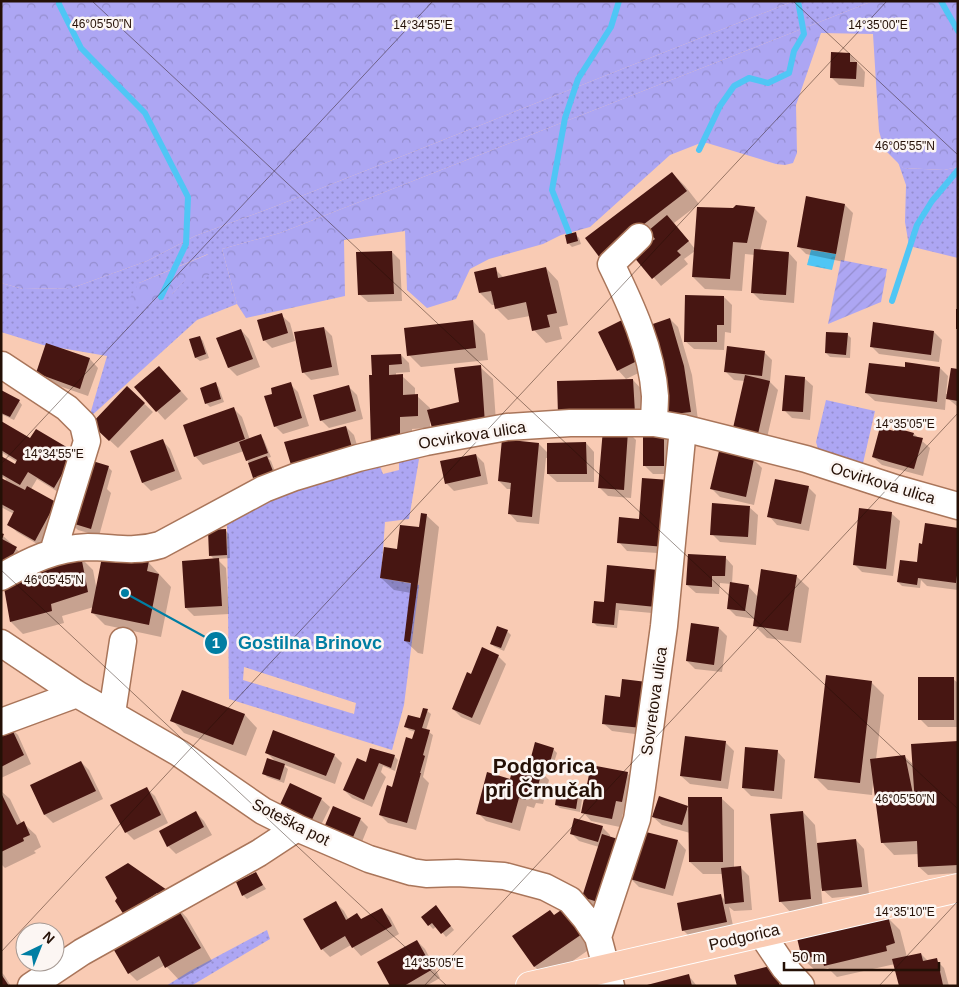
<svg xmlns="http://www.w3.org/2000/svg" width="959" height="987" viewBox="0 0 959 987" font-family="Arial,sans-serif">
<defs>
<pattern id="grass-dots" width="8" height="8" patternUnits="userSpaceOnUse" patternTransform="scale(1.25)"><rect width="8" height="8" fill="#ada6f3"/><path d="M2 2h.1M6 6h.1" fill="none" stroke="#958ecf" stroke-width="1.8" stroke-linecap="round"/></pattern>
<pattern id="forest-crowns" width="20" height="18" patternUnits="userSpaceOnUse" patternTransform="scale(1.25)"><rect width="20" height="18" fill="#ada6f3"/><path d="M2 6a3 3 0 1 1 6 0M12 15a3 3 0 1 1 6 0" fill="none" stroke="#958ecf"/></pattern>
<pattern id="garden-furrows" width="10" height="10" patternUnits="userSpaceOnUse" patternTransform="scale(1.25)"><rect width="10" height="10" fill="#ada6f3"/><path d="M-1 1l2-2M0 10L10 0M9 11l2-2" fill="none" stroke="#958ecf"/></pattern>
<pattern id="water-ripples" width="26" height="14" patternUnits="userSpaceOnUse" patternTransform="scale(1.25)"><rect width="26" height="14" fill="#4fc6f5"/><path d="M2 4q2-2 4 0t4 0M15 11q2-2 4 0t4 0" fill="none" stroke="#45a9d1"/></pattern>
</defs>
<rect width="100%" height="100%" fill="#f9cbb4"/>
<path fill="url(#grass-dots)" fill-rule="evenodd" d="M794 1H873L280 233 222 249 237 304 197 320 89 418 107 356 43 345 1 332V283L23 289 72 288 147 261 195 236 271 208ZM208 254 172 294 139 283Z
M898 162 903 168 944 170 958 167V258L909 246 905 222 906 185Z
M826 400 875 411 861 472 819 452 816 442Z
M399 457 419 459 409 519 385 522 381 578 419 585 404 705 392 750 229 699 227 519 258 501 378 461 383 474 399 470ZM244 667 356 703 354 714 243 680Z
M267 930 270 939 196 983 191 986H166L190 971Z"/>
<path fill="url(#forest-crowns)" d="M1 1H794L271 208 195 236 147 261 72 288 23 289 1 283Z
M873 1H958V167L944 170 903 168 884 149 879 131 873 34 821 33 796 105 797 153 793 163 785 165 776 164 707 143 698 144 670 155 590 227 561 235 543 244 489 259 470 269 456 299 427 308 407 290 405 231 344 240 345 296 246 318 237 304 222 249 280 233Z
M209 254 211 273 201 282 186 279 172 294 152 305 126 304 139 283Z"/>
<path fill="url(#garden-furrows)" d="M841 260 887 269 881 302 828 324Z"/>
<path fill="url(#water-ripples)" d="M811 250 836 254 832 270 807 265Z"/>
<path fill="#0003" d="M850 54 865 72 864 87 839 85 831 77Z
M672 173 685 186 699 204 674 223 695 249 736 206 755 209 767 221 760 251 789 253 797 262 794 303 760 300 752 292 755 255 745 254 742 291 705 289 693 277 695 251 684 259 688 264 661 286 634 254 613 270Z
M807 198 845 205 853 213 844 262 806 254 798 246Z
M575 234 579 238 581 244 572 247 568 243Z
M392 252 400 260 402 301 368 302 359 294Z
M546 268 558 281 568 325 559 327 562 339 546 343 534 330 530 316 508 320 496 308 495 305H492L480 293 495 269 504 278Z
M724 297 732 305 731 333 725 332 724 350 694 349 685 341Z
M281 315 290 323 295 341 272 348 264 340Z
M670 319 678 327 692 375 698 420 675 422Z
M473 321 485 334 488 360 421 367 409 355Z
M324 328 332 336 339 375 311 380 303 372Z
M241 330 249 339 260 367 237 376 229 368 218 339Z
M600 332 649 368 626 379 618 370Z
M934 332 942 340 939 362 879 354 871 346Z
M847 334 851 338 850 358 830 357 826 353Z
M200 337 203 341 209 358 200 361 196 358Z
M47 344 90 359 98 368 88 396 45 381 37 373Z
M764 352 772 360 770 382 778 390 766 442 743 436 745 381 734 380 726 372Z
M401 355 409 363 410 372 396 373V376H402L415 388V396H417L430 408V411L461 403 480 367 493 379 497 436 430 420V428L412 429V454L385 455 371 376Z
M940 368 948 376 946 394H948L958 370V407L946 397 945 410 875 401 866 393 906 369Z
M167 375 188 399 165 420 136 388Z
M804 378 813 386 810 420 792 418 784 410Z
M633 380 645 393 646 425 571 427Z
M216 384 219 388 224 402 210 407 206 403Z
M290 384 298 392 309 426 283 434 275 426 274 394Z
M127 387 153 412 118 448 92 424Z
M349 387 357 395 363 419 329 428 321 420Z
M1 394 19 401 22 405 14 420 1 414Z
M234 409 242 417 250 440 260 436 264 440 271 457 268 458 271 461 276 474 258 481 254 477 244 451 203 465 195 456Z
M1 422 31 440 74 453 63 495 37 479 31 489 55 503 44 548 17 532 9 524 14 514 1 507V479L5 481 6 479 1 476V458L15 466 17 462 1 452Z
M346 427 354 435 361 459 286 443Z
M628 432 636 440 631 498 608 496 600 488Z
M914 434 930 448 923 476 882 465 873 457Z
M664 435 672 443V474H653L644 465Z
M162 440 170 449 182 479 151 491 143 483 132 452Z
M586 443 594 452V482H557L548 474V458H546L539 524 517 522 509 513 512 489H507L499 481 539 444 548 453Z
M720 453 754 460 762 468 754 505 720 497 712 489Z
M476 455 484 463 488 484 454 491 446 483Z
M108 467 112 471 107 489 111 493 99 536 78 530 69 522Z
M808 487 816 495 809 531 777 525 769 516Z
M749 507 758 515 756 545 720 542 712 534Z
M891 513 900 521 893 576 862 572 854 564Z
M426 515 439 527 423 654 418 653 405 641 411 593 394 590 381 578 420 529Z
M620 519 673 554 627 551 619 542Z
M958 529V590L927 586 921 580 920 588 902 586 898 582 918 565 923 545Z
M225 530 229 534 230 558 217 559 226 568 229 614 194 616 186 608 215 560 210 555Z
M1 534 12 544 11 545 25 556 1 571Z
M725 557 733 566 732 584 748 586 758 597 796 576 809 588 801 643 767 638 754 625 755 619 736 616 728 608 731 584 720 583 719 594 696 593 687 585Z
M81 558 93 570 97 591 149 563 171 587 161 637 105 625 93 613 94 607 62 616 64 623 23 634 11 622 40 576Z
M608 566 663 614 619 610 617 628 597 626 593 622 607 604Z
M719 628 727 636 722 672 695 669 687 661Z
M507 631 511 635 504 651 495 647 491 644Z
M498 656 506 664 480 725 461 717 453 709 472 675Z
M953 679 958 683V727H928L920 719Z
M871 682 884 695 876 759 904 756 914 765 958 742V873L928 875 919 867V854L894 855 882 842 873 782 872 795 828 790 815 777Z
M606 697 650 736 612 731 603 723Z
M427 711 431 714 426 730 433 735 423 777 429 783 416 830 388 823 380 815 413 740 416 732 409 730 405 726 421 720Z
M245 715 257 728 246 756 184 733 172 720Z
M10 727 18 735 31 764 1 778V731Z
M725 742 734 751 728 789 690 784 681 776Z
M553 749 557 753 552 769 535 764 531 760Z
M777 751 785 760 782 799 751 796 743 788Z
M266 752 334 755 342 763 335 784 282 764 288 769 284 783 267 777 264 773 277 763Z
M394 756 398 760 395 771 383 766 381 772 386 777 372 807 352 798 344 790 366 763Z
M81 762 89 770 103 799 53 823 45 815 31 786Z
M541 772 549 780 543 804 536 803 534 808 527 806 520 831 486 821 478 813 511 780Z
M627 773 635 781 629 810 624 809 620 827 591 821 583 812Z
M559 787 579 791 583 794 580 812 560 808 556 805Z
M146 788 155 796 168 823 134 840 126 832Z
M1 791 10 799 22 824 23 823 36 835 41 847 34 851 36 853 5 868 1 864Z
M660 797 690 810 721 798 734 810V868H741L749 876 752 910 734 911 729 907 734 930 691 938 683 930 721 896 725 900 723 874H703L690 862V833L662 825 653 817Z
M321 799 330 807 318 831 287 817Z
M803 812 815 825 817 845 856 840 864 849 869 894 832 898 821 888 823 911 792 914 780 901Z
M196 813 204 821 212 835 176 854 168 846Z
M360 819 368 827 359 849 333 838Z
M602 827 610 835 609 911 591 905 583 897 599 847 579 841 571 833Z
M678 841 686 850 673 896 639 887 631 879Z
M256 874 266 889 247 899 243 895Z
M166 891 133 922 116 901Z
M336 903 344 911 349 920 357 915 362 920 381 909 390 917 399 934 361 956 351 945 330 957 322 949Z
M175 905 187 918 212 961 179 980 165 965 137 981 129 973Z
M439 911 454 930 446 937 437 926 433 929 422 917Z
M555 916 597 944 547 979 535 967 514 936Z
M888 918 900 930 907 957 921 954 929 962 936 960 944 968 949 986H900L895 964 837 977 828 968 816 971 803 959Z
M417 941 425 949 440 978 426 986H392Z
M1 972 4 975 11 986H1Z
M689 976 697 986H650Z"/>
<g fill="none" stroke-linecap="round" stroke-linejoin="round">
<path stroke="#4fc6f5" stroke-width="6" d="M59 1V4L81 48 145 113 188 197 186 244 161 297
M941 1 958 31
M699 150 720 106 734 86 749 78 768 83 789 73 794 51 804 34 798 1
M571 238 552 190 565 118 578 79 611 27 619 1
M892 301 917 225 932 201 958 170"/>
</g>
<path fill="#471612" d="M831 52 850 53V62H857L856 79 830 78Z
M672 172 687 191 600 258 585 238Z
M806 196 845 204 836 254 797 247Z
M736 205 755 207 747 243 733 242 730 279 692 277 697 207 733 208Z
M667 215 689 241 677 251 681 255 652 279 633 256 655 239 648 231Z
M576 232 578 241 567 244 565 235Z
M754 249 789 252 786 295 751 293Z
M392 251 394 294 358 295 356 252Z
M496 267 498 278 546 267 557 313 547 315 550 327 532 331 526 302 495 309 491 291 479 293 474 272Z
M685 295 724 296V325H717V342H684Z
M956 309H958V329H956Z
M282 313 288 333 263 341 257 320Z
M670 318 684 366 691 412 665 415 647 326Z
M473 320 476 348 407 356 404 328Z
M622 320 641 359 617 371 598 332Z
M873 322 934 331 931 355 870 347Z
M324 327 332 367 302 373 294 332Z
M241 329 253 359 228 368 216 338Z
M826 332 848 333 846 355 825 353Z
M200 336 206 354 195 358 189 339Z
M46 343 90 358 80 389 36 373Z
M727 346 765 351 762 376 724 372Z
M401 354 402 364 389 365V375L403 374V395L418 394V416L400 417V442L371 443 369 375H372L371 355Z
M905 362 940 367 937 402 865 393 869 363 905 367Z
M481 365 485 424 434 435 427 410 459 402 454 368Z
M159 366 181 391 156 412 134 387Z
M951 368 958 369V401L946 399Z
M745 375 770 381 758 434 733 428Z
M785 375 805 377 803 412 782 411Z
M633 379 635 413 558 415 557 381Z
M216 382 221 399 205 404 200 388Z
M291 382 302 418 274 427 264 396 272 394 271 388Z
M349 385 356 411 320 421 313 395Z
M127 386 145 403 109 441 91 424Z
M1 390 20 400 10 417 1 413Z
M234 407 245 439 194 457 183 425Z
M1 421 30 438 36 429 75 452 54 488 28 472 20 485 1 474V456L15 464 17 460 1 450Z
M346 426 353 451 292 468 284 442Z
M880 427 894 431 896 428 914 433 913 436 923 438 914 469 872 457Z
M603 429 628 431 624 490 598 488Z
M261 434 268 453 246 461 239 442Z
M643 434H664V466H643Z
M163 439 175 471 142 483 130 451Z
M502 439 539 443 532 517 508 514 511 483 498 481Z
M586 442 587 474H547V443Z
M719 451 754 459 746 497 710 489Z
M476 454 481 476 445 484 440 461Z
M267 456 273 471 253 478 248 463Z
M86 459 109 466 91 529 68 522Z
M1 478 25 490 27 486 56 502 35 541 7 525 14 511 1 504Z
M642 478 670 480 665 547 617 543 619 517 639 519Z
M775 479 809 486 801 524 767 517Z
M712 503 750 506 748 537 710 535Z
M859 508 892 512 886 569 853 565Z
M421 513 427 514 410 642 404 641 411 583 380 578 384 547 397 549 400 525 419 527Z
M925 523 958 528V568L956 583 918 578 917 585 897 582 900 560 917 562 919 543 922 544Z
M226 529 227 555 209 556 208 530Z
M1 533 4 534 2 539 17 547 7 566 1 562Z
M103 552 149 561 147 571 159 574 149 625 91 613Z
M688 554 726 556 725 576H712V587L686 585Z
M81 556 88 592 51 604 52 611 10 622 3 582 38 575 36 564Z
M219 558 222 606 185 608 182 561Z
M607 565 659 570 656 607 616 603 614 625 592 623 594 601 604 602Z
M761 569 797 575 788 631 753 626Z
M730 582 749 585 745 611 727 609Z
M691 623 719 627 714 665 686 661Z
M497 626 508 630 501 648 490 644Z
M482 647 499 655 472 718 452 709 467 672 471 674Z
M826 675 872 681 860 783 814 778Z
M918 677H954V720H918Z
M622 679 647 682 642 728 602 724 605 695 620 697Z
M182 690 245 714 233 745 170 721Z
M423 708 428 709 422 728 430 730 423 755 425 756 420 773H421L407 823 379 815 387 785 392 787 406 737 412 739 415 730 404 727 408 715 420 718Z
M10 725 24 755 1 767V729Z
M273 730 335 754 326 776 265 753Z
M685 736 726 741 721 781 680 776Z
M958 741V865L918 867 917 841 881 843 870 759 905 755 915 804 911 744Z
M535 742 554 748 549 766 530 761Z
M745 747 778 750 774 791 742 788Z
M370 748 395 755 391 768 379 763 364 800 343 790 357 758 366 762Z
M267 758 285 764 280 780 262 774Z
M81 761 96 791 44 815 30 785Z
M514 763 542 771 535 797 527 795 526 800 519 798 512 823 476 814 487 772 510 779Z
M591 765 628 772 622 802 616 801 612 819 581 813Z
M290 783 322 798 310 824 278 809Z
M558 786 579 790 576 809 555 805Z
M147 787 161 815 125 833 110 805Z
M1 793 17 825 24 821 30 835 23 838 24 841 1 852Z
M659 796 688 806 682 825 652 817Z
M688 797H722L723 862H689Z
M333 806 361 818 351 842 323 830Z
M196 811 204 827 167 847 159 831Z
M803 811 811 899 779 902 770 814Z
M574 818 603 826 598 842 570 834Z
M642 831 678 840 665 889 630 879Z
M602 834 621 840 601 903 582 897Z
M856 839 862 887 822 891 817 843Z
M128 863 167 890 160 895 157 893 124 915 115 901 117 898 105 877Z
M741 866 744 902 725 904 721 868Z
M256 872 263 885 242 896 236 882Z
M721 894 727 922 682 931 677 903Z
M336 901 346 920 357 913 361 919 382 908 392 926 352 948 345 936 321 950 303 919Z
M175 904 201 948 165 968 159 956 128 974 111 945Z
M436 905 451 926 441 934 432 923 428 926 421 917Z
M567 906 585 932 534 967 512 936 550 910 554 915Z
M888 916 895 943 886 946 887 951 824 966 821 955 802 959 797 938Z
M417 940 433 969 404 986H390L377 962Z
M921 953 923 961 937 958 943 985 899 986 892 959Z
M774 965 780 986H737L734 975Z
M1 974 9 986H1Z
M689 974 692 986H647V985Z"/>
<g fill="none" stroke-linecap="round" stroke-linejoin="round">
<g stroke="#a9755a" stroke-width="29">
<path id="minor" d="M639 237 611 264C631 305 652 350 655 396 655 405 654 414 654 423
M2 365 67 408 83 424 87 441 53 552
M1 577C29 561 55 548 88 547 114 547 133 553 160 545L264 489 295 477 358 458 426 442 507 427 570 423H654L683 428 806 459 898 489 958 506
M1 643 77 694 179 753 263 811 297 828 369 859 412 872 426 874 457 873 504 876 545 887 570 900 586 919 598 937
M112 713 123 641
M1 722 77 694
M761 933 784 967 801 986
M31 986 82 952 259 853 297 828
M611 986 598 937 637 819 642 787 664 626 683 428"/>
</g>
<g stroke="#fff" stroke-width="30">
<path id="major" d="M530 986 958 888"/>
</g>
<use href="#minor" stroke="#fff" stroke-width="26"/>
<use href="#major" stroke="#facbb3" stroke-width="28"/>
</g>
<path fill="none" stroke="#241006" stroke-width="1" stroke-opacity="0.45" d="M92 1 958 809M793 1 958 155M1 464 433 1M1 570 447 986M1 952 887 1M424 986 958 413M879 986 958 901"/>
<g text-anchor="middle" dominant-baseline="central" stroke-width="5" stroke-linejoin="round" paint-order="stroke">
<g font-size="16" fill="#241006" stroke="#fcf6f3">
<text transform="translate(472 435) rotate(-9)">Ocvirkova ulica</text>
<text transform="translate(883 483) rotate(17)">Ocvirkova ulica</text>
<text transform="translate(654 701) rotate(-82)">Sovretova ulica</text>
<text transform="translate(291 822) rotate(27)">Soteška pot</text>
<text transform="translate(744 937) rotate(-13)">Podgorica</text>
</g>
<g font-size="21" font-weight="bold" fill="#241006" stroke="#fcf6f3">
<text x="544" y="765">Podgorica<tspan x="544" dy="24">pri Črnučah</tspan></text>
</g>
</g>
<g font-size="12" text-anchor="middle" fill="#241006" stroke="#fcf6f3" stroke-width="5" stroke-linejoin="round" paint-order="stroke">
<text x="102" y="28">46°05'50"N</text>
<text x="423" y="29">14°34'55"E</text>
<text x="878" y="29">14°35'00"E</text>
<text x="905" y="150">46°05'55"N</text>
<text x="905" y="428">14°35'05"E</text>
<text x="54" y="458">14°34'55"E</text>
<text x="54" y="584">46°05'45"N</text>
<text x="905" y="803">46°05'50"N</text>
<text x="905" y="916">14°35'10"E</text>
<text x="434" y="967">14°35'05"E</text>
</g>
<path fill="none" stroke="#007ea3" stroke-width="2" d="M125 593L216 643"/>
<g fill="#007ea3" stroke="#fcf6f3" stroke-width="2">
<circle cx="125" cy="593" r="5"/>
<circle cx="216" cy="643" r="12"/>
</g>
<g font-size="15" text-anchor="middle" font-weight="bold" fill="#fff">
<text x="216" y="648">1</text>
</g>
<g font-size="18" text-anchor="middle" font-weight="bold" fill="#007ea3" stroke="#fcf6f3" stroke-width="5" stroke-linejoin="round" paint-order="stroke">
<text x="310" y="649">Gostilna Brinovc</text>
</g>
<rect width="959" height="987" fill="none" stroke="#241006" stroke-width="5"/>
<g transform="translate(40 947) rotate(43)"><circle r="24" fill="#fcf6f3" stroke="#a69a94"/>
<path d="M0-4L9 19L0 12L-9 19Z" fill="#007ea3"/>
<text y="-8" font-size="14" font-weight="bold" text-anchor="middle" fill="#241006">N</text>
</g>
<path d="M784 962v8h155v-8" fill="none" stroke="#241006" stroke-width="2.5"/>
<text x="792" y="962" font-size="15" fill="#241006" stroke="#fcf6f3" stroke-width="4" paint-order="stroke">50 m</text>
</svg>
